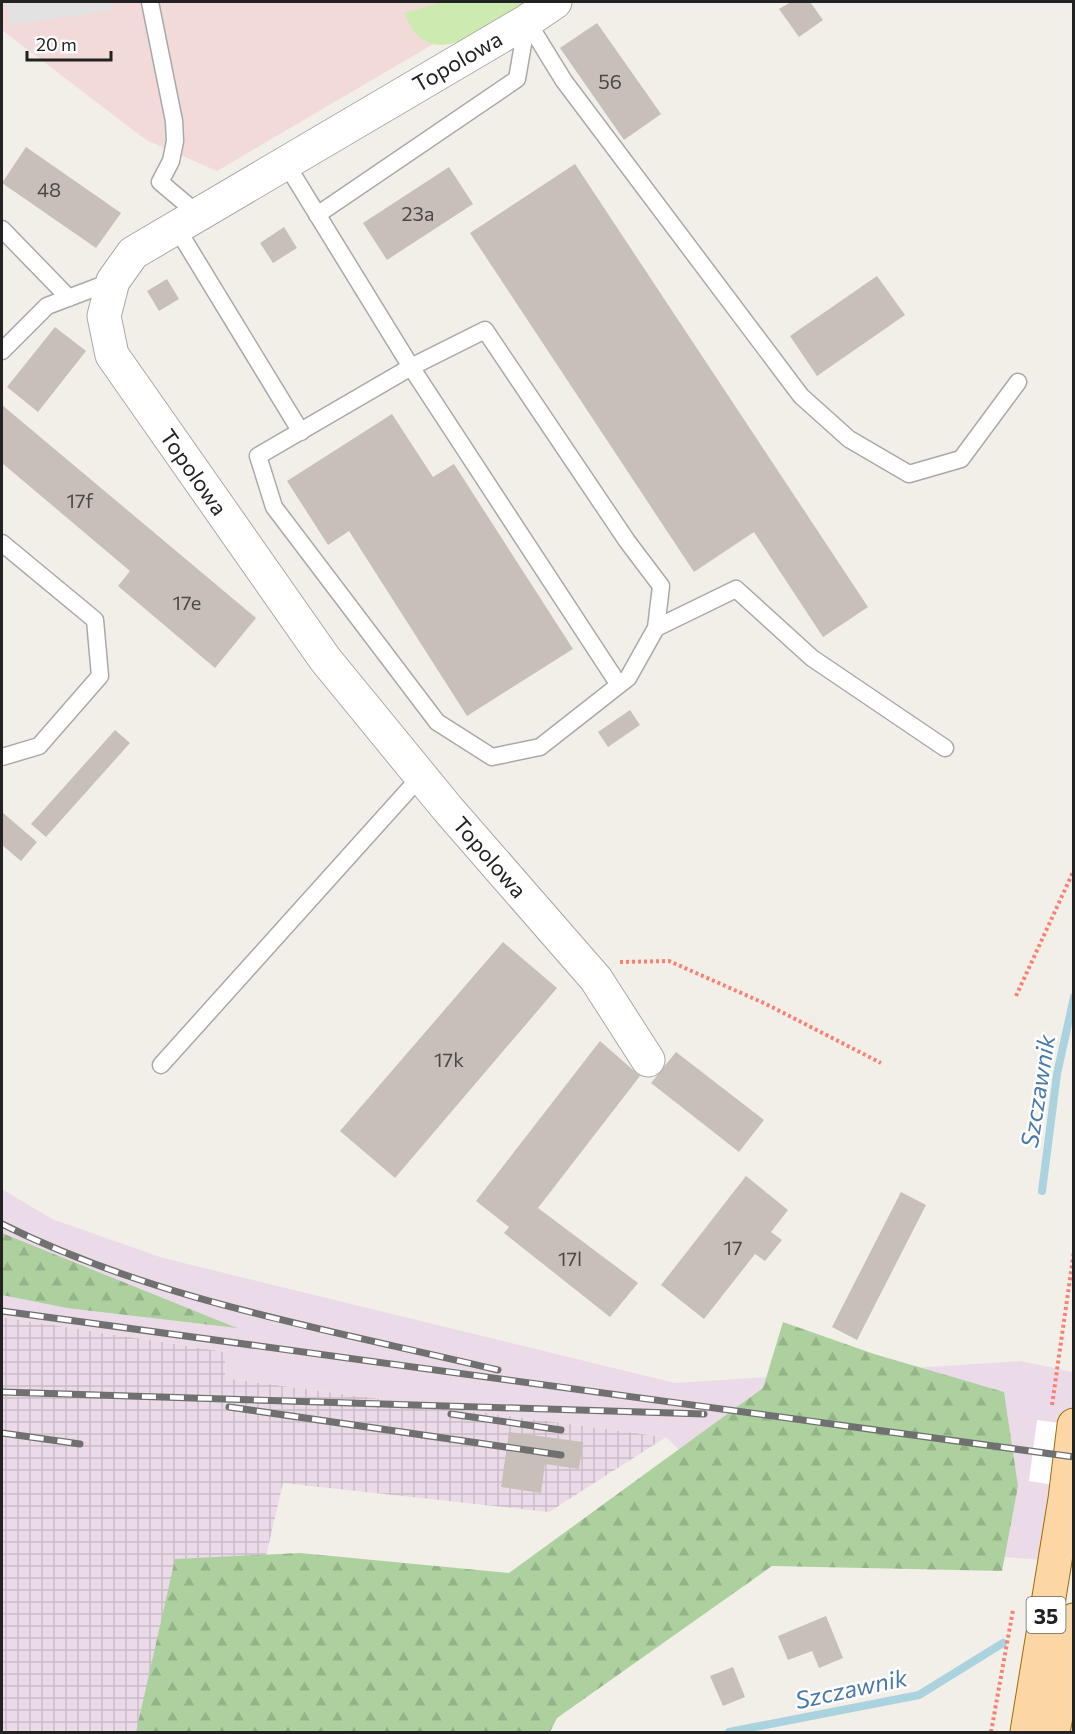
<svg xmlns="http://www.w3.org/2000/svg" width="1075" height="1734" viewBox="0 0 1075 1734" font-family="Commissioner,sans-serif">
<defs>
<pattern id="industrial-grid" width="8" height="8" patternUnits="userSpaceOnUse" patternTransform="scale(1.5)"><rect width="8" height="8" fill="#ebdbe8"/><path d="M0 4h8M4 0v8" fill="none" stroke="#c9bcc7"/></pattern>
<pattern id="forest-firs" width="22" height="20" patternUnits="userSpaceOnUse" patternTransform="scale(1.5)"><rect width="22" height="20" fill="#add19e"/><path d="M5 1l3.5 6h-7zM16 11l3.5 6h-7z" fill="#95b388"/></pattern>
</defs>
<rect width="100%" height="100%" fill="#f2efe9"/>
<path fill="#f2dad9" d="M2 2H505L217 171 146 140 2 30Z"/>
<path fill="url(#industrial-grid)" d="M2 1317 226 1352 225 1378 666 1437 549 1512 283 1483 225 1732H2Z"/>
<path fill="#ebdbe8" d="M2 1189 52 1219 163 1258 675 1383 1020 1361 1073 1372V1562L769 1540 666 1437 225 1378 226 1352 2 1317Z"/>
<path fill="#cdebb0" d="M442 2H525C498 19 446 66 416 34 411 29 408 20 404 13Z"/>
<path fill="url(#forest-firs)" d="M2 1233 237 1328 67 1308 2 1295Z
M783 1322 874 1354 1004 1392 1018 1486 1002 1571 772 1566 557 1718 550 1732H136L175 1559 300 1553 509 1573 763 1388Z"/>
<path fill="#e2e2e2" d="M7 2H112L113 10 10 25Z"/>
<path fill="#fff" d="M1037 1420 1073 1425V1488L1029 1481Z"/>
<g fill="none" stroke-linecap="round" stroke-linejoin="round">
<path stroke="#aad3df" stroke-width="8" d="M1042 1191 1057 1074 1074 997
M729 1732 919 1695 1003 1643"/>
</g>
<path fill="#c7bfb8" d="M791 2H810L823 20 799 37 779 9Z
M597 23 661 114 624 140 560 48Z
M26 147 121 213 96 248 2 183Z
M575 164 868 607 823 637 754 532 694 572 470 233Z
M449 167 473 204 387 260 363 223Z
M284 227 297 248 273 263 260 243Z
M877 276 905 315 817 376 790 336Z
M167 279 179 299 159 311 147 291Z
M55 327 86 351 38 412 7 387Z
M2 405 256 618 215 668 118 586 130 571 2 463Z
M392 414 433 477 454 464 573 649 467 716 349 531 328 545 287 481Z
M630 710 640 725 608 747 598 732Z
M115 730 130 743 46 837 31 824Z
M2 812 37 842 21 861 2 845Z
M503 942 557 988 395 1178 340 1131Z
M600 1041 640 1076 538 1208 638 1283 610 1317 504 1233 509 1227 476 1201Z
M676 1052 764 1120 739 1152 651 1083Z
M746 1176 788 1210 771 1232 782 1240 765 1261 755 1254 704 1319 661 1285Z
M901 1192 926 1205 857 1340 832 1327Z
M509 1432 583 1442 579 1469 545 1464 541 1493 501 1487Z
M826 1616 843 1658 819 1668 812 1651 788 1660 778 1636Z
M733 1667 745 1697 723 1706 710 1676Z"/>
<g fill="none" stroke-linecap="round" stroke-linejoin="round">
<g stroke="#a9a9a9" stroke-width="19">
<path id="lane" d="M150 2 174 121 175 141 171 161 160 182 198 214
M527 21 564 81 801 396 849 439 909 474 961 459 1018 382
M285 162 411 367 258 456 274 507 437 722 492 757 540 747 619 685 628 678 656 628 661 586 627 541 485 330 411 367 619 685
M317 215 517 79 527 21
M176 227 301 432
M2 229 69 298
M2 351 47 306 113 281
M2 543 95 620 100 676 39 746 2 757
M656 628 736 589 812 658 945 748
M161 1065 421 776"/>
</g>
<g stroke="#a9a9a9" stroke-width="35">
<path id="street" d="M555 2 527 21 133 253 113 281 104 316 112 355 325 659 447 808 596 979 648 1060"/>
</g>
<g stroke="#a06b00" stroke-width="35">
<path id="primary" d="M1027 1732 1065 1499 1074 1425
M1053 1732 1074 1620"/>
</g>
<path stroke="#fa8072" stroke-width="4" stroke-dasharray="3 3" stroke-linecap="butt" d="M620 962 669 961 766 1004 881 1063
M1016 996 1074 870
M1052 1405 1074 1251
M991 1732 1013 1610"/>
<use href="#lane" stroke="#fff" stroke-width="16"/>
<use href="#street" stroke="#fff" stroke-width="33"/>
<use href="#primary" stroke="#fcd6a4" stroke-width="33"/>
<g stroke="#707070" stroke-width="7">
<path id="rail" d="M2 1224C156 1301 332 1330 498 1370
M2 1311 1074 1457
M2 1392 704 1414
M229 1407 561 1455
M451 1414 561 1430
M2 1433 80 1444"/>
</g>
<use href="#rail" stroke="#fff" stroke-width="4.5" stroke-dasharray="14" stroke-linecap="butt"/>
</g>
<g text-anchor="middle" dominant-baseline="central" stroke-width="5" stroke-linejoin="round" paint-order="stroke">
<g font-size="20" fill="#4b4948">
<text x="610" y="81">56</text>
<text x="49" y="189">48</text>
<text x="418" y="213">23a</text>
<text x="80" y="500">17f</text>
<text x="187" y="602">17e</text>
<text x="449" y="1059">17k</text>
<text x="733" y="1247">17</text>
<text x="570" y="1258">17l</text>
</g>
<rect fill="#fff" stroke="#646464" stroke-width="1.5" x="1026.5" y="1597" width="39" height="36" rx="4.5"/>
<g font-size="21" font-weight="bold" fill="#222">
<text x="1046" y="1615">35</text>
</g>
<g font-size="22" fill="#222" stroke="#fff">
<text transform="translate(457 61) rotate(-30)">Topolowa</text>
<text transform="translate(194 472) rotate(55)">Topolowa</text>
<text transform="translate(490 857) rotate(49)">Topolowa</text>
</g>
<g font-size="24" font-style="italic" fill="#4a7aab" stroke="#fff">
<text transform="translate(1037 1091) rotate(-81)">Szczawnik</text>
<text transform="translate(851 1688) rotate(-12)">Szczawnik</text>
</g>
</g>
<rect width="1075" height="1734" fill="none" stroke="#222222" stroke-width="6"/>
<path d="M27 51v9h84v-9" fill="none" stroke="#222222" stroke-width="3"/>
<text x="36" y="51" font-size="18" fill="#222222" stroke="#ffffff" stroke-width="4.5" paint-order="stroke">20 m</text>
</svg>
